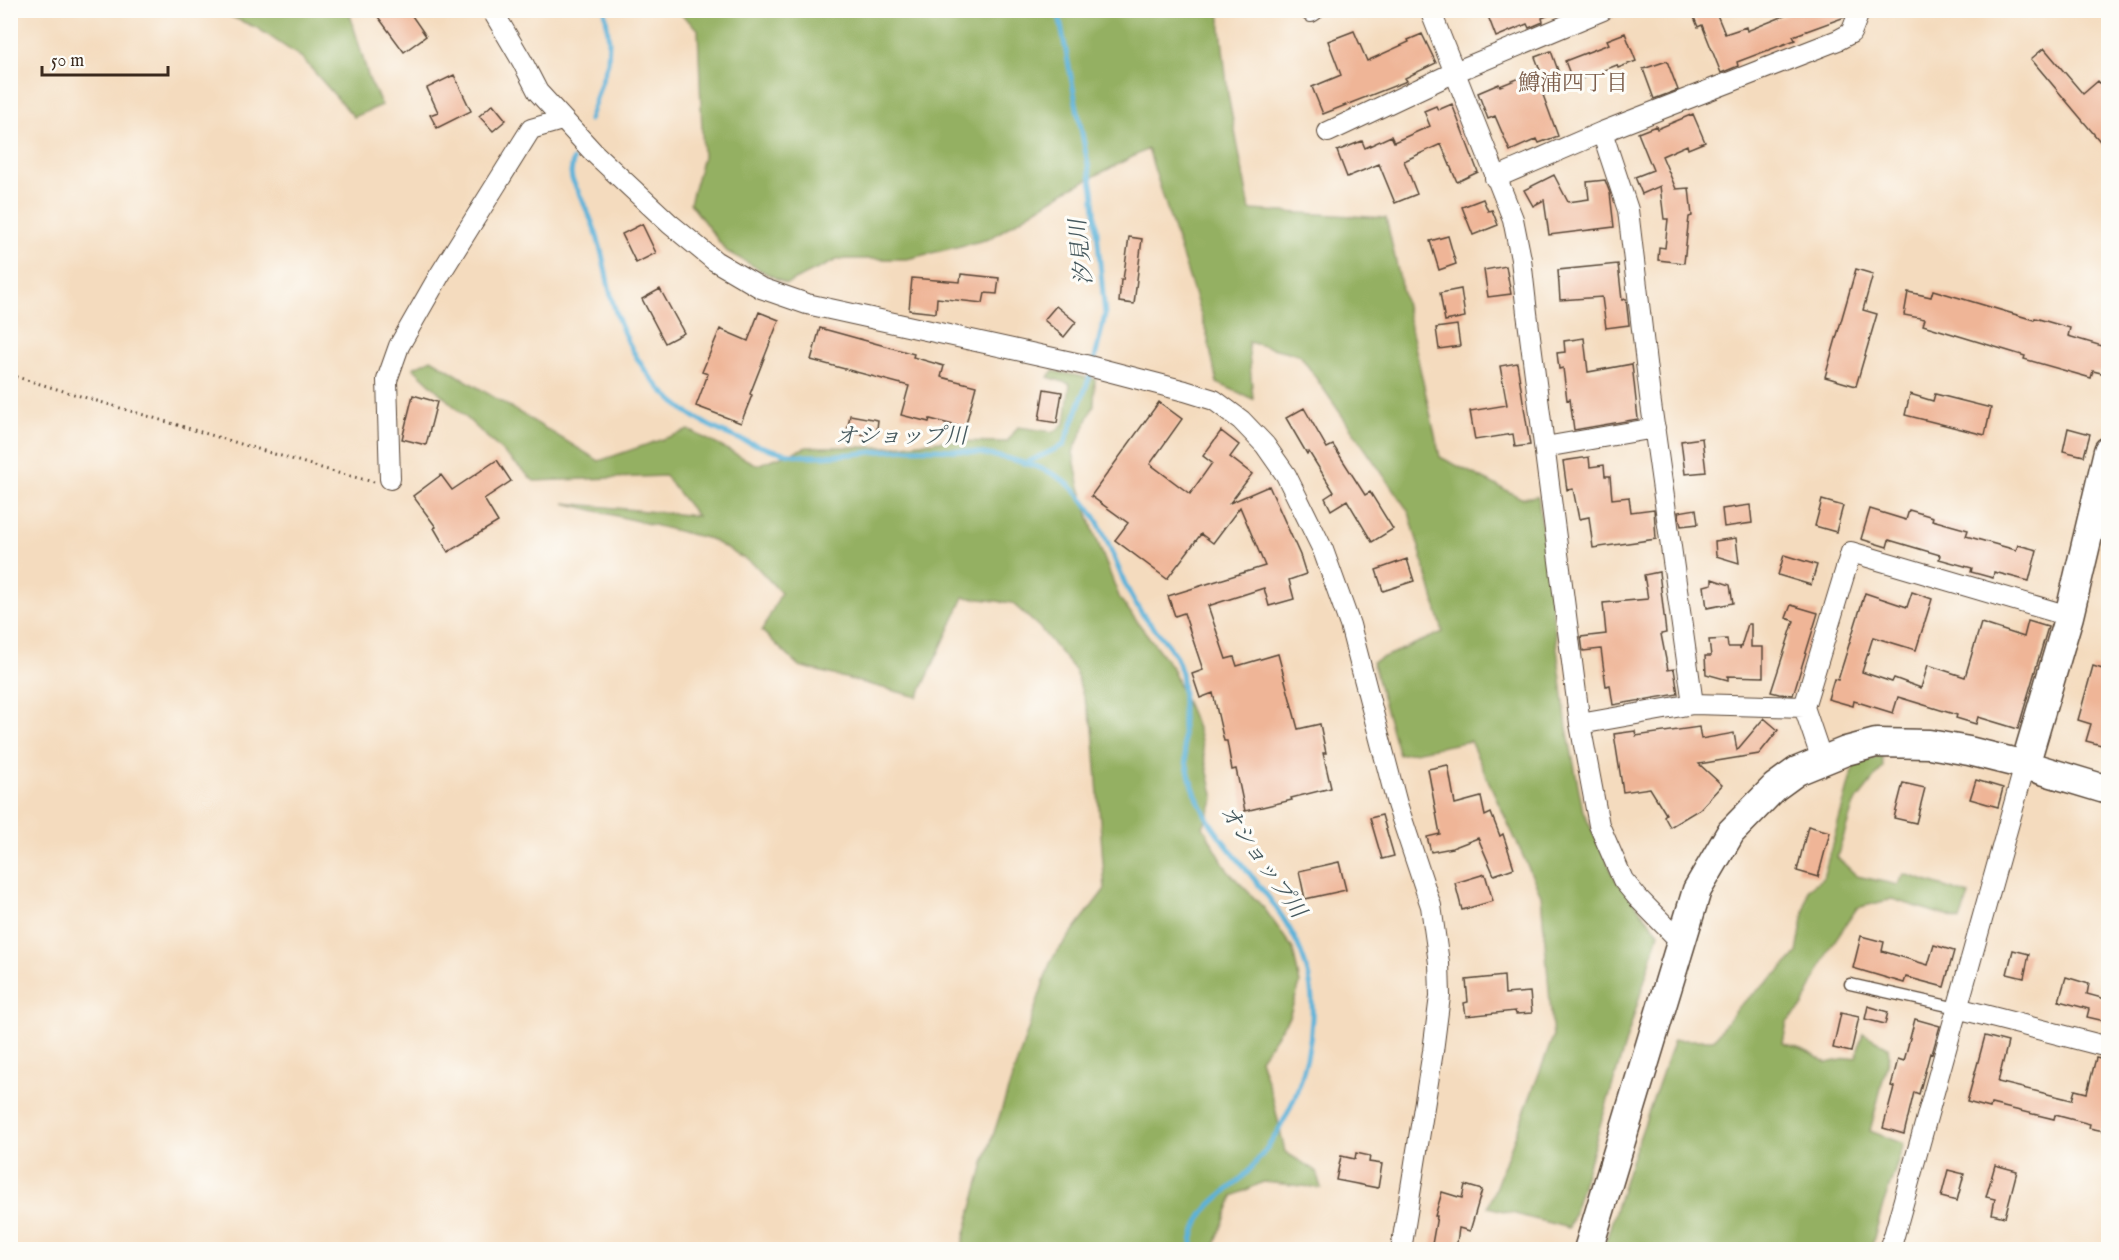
<svg xmlns="http://www.w3.org/2000/svg" width="2119" height="1260" viewBox="0 0 2119 1260" font-family="'IM FELL English','Noto Serif JP',serif">
<rect width="100%" height="100%" fill="#fdfcf7"/>
<filter id="ink" filterUnits="userSpaceOnUse"><feTurbulence type="fractalNoise" baseFrequency=".0167" numOctaves="2"/><feDisplacementMap in="SourceGraphic" scale="12" xChannelSelector="R" yChannelSelector="G"/><feConvolveMatrix kernelMatrix="1 2 1 2 8 2 1 2 1" color-interpolation-filters="sRGB"/></filter>
<filter id="wash" filterUnits="userSpaceOnUse"><feTurbulence type="fractalNoise" baseFrequency=".008" numOctaves="4" result="noise"/><feDisplacementMap in="SourceGraphic" scale="24" xChannelSelector="R" yChannelSelector="G"/><feGaussianBlur stdDeviation="1.35" result="paint"/><feColorMatrix in="noise" values="0 0 0 0 0 0 0 0 0 0 0 0 0 0 0 0 0 1.4 0 .05"/><feComposite in="paint" operator="in"/></filter>
<g filter="url(#wash)">
<rect width="100%" height="100%" fill="#f4dbbe"/>
<path fill="#94b062" stroke="#686d40" stroke-width="1.5" d="M218 11H349L369 79 382 105 354 117 302 58 257 28Z
M677 11H1219L1228 95 1250 210 1386 218 1440 457 1521 498 1538 496 1567 728 1583 811 1616 880 1659 933 1569 1228 1488 1207 1553 1037 1541 895 1470 741 1399 755 1372 662 1443 632 1409 512 1300 355 1248 342 1253 399 1217 383 1207 334 1148 149 1067 190 989 239 907 259H839L786 284 726 251 690 203 703 157 698 29Z
M431 359 599 461 689 430 757 465 807 447H886L939 441 1007 442 1018 427 1054 432 1065 423 1070 384 1048 377 1053 371 1095 379 1094 405 1073 452 1079 484 1093 530 1120 599 1171 666 1199 733 1214 799 1203 827 1228 871 1264 908 1293 949 1300 984 1289 1017 1260 1059 1274 1103 1285 1152 1316 1171 1321 1188 1263 1182 1233 1196 1215 1245 1219 1249H961L984 1163 1051 960 1105 889 1093 727 1075 670 1039 627 1012 603 964 597 918 697 799 666 762 631 781 593 755 565 710 539 564 503 697 516 665 476 534 481 413 368Z
M1882 755 1883 767 1854 804 1837 857 1857 876 1898 885 1904 874 1969 895 1960 920 1892 899 1857 908 1829 949 1803 1006 1787 1022 1783 1043 1806 1051 1827 1063 1856 1057 1863 1033 1888 1047 1889 1056 1870 1131 1904 1144 1883 1205 1871 1249 1603 1250 1627 1173 1674 1040H1713L1738 1007 1778 973 1797 953 1808 889 1823 878 1854 765Z"/>
<g fill="none" stroke-linecap="round" stroke-linejoin="round">
<path stroke="#5cb2d9" stroke-width="5" d="M1058 10 1093 190 1105 315 1094 362
M589 120 608 62 609 41 605 10
M573 160 571 173 572 179C582 200 593 220 599 243 605 263 607 283 613 303 620 329 635 358 651 378 678 412 713 431 754 444 771 450 788 455 806 456 840 457 873 451 906 449 940 448 974 451 1006 458 1028 464 1052 469 1069 485 1110 522 1112 570 1141 612 1153 630 1174 645 1180 668 1185 688 1182 710 1183 730 1183 758 1191 787 1204 812 1213 830 1227 846 1240 862 1279 909 1316 953 1312 1018 1310 1072 1288 1125 1253 1166 1226 1199 1196 1200 1191 1250
M1026 463 1064 445 1092 371"/>
</g>
<g id="blocks">
<path fill="#efb597" d="M373 10H408L426 36 404 52Z
M1492 10H1559V11L1542 18 1543 22 1529 28 1527 24 1496 37 1488 16 1494 14Z
M1691 10H1715L1725 34 1746 27 1747 31 1799 10H1847L1845 17 1793 36 1795 40 1737 62 1738 66 1721 73 1702 25 1698 27Z
M1354 31 1367 61 1409 42 1408 40 1422 34 1436 63 1405 78 1407 81 1323 114 1312 87 1341 75 1328 41Z
M1625 33 1636 61 1618 68 1617 65 1573 82 1565 61 1609 44 1607 40Z
M2044 48 2083 94 2098 81 2109 93V152L2031 59Z
M1551 51 1560 76 1541 83 1546 94 1543 95 1558 136 1539 143 1537 139 1510 151 1495 116 1488 119 1478 93 1499 84 1500 86 1540 70 1535 57Z
M1667 61 1678 90 1654 99 1643 69Z
M454 75 471 111 437 128 430 115 438 112 427 88Z
M493 104 506 120 493 131 479 116Z
M1452 104 1478 172 1457 182 1441 144 1404 161 1417 194 1395 203 1379 164 1347 177 1337 151 1362 141 1365 148 1391 136 1394 142 1430 126 1424 111 1436 106 1438 110Z
M1693 114 1705 142 1688 149 1687 145 1662 156 1676 189 1689 188 1692 216 1689 217 1684 263 1658 260 1659 247 1665 248 1668 219H1664L1660 186 1642 194 1635 177 1653 170 1638 133 1656 126 1657 129Z
M1554 175 1568 202 1589 199 1587 182 1605 180 1610 193 1614 227 1549 235 1544 200 1533 206 1524 190Z
M1483 199 1488 211 1492 210 1498 225 1473 235 1462 207Z
M642 224 656 253 636 263 622 234Z
M1448 236 1456 264 1439 270 1430 241Z
M1129 237 1142 239 1134 304 1119 302 1121 280H1123Z
M1618 264 1622 300 1626 299 1629 325 1606 328 1602 297 1560 300 1558 270Z
M1506 266 1511 294 1488 297 1484 270Z
M1856 269 1873 274 1863 310 1877 314 1856 386 1825 377Z
M961 274 999 278 997 294 985 293 983 303 937 298 936 313 909 310 912 278 960 282Z
M660 289 684 333 665 343 642 299Z
M1461 289 1465 317 1445 321 1440 293Z
M1933 290 2034 320 2035 318 2070 328 2068 336 2109 348V375L2093 371 2091 378 2024 359 2025 356 1923 325 1925 319 1904 315 1908 292 1931 297Z
M1056 306 1076 322 1064 337 1044 320Z
M759 312 779 320 750 394 752 395 741 423 696 406 708 374 702 372 720 329 748 341Z
M1457 325 1460 346 1439 349 1436 328Z
M820 328 914 354 913 357 944 366 941 377 976 386 965 428 930 419 929 422 901 415 909 386 811 360Z
M1584 338 1588 372 1632 364 1638 419 1574 430 1570 399 1567 400 1563 368 1559 369 1557 353 1565 352 1564 341Z
M1517 363 1530 445 1515 447 1513 434 1475 440 1470 411 1507 405 1500 366Z
M1044 389 1062 392 1057 423 1039 420Z
M1910 394 1933 401 1935 394 1991 408 1985 435 1905 415Z
M413 395 437 402 426 445 402 439Z
M1159 402 1182 419 1150 464 1190 494 1212 463 1203 456 1221 431 1239 445 1230 457 1252 474 1230 503 1269 486 1300 555 1306 574 1289 580 1294 599 1269 606 1264 588 1208 606 1226 659 1234 657 1237 666 1278 654 1298 729 1320 724 1326 753H1323L1331 788 1291 798 1292 800 1245 811 1236 769 1232 770 1227 741H1224L1213 693 1200 698 1192 674 1203 670 1184 613 1175 616 1168 596 1265 566 1240 507 1213 543 1201 534 1167 579 1115 540 1128 523 1091 496Z
M1304 408 1327 448 1333 445 1365 495 1370 492 1393 529 1372 542 1347 500 1331 510 1325 498 1334 492 1309 452 1307 454 1286 418Z
M850 415 878 420 876 437 847 432Z
M2068 428 2090 434 2084 456 2063 451Z
M1702 438 1706 472 1685 474 1681 441Z
M1589 457 1590 467 1604 465 1605 476H1610L1612 499 1629 497 1631 512 1654 509 1656 539 1593 548 1589 517 1579 519 1573 489 1567 490 1563 461Z
M497 460 511 481 484 499 498 522 448 552 434 528 436 527 413 496 441 475 452 490Z
M1822 500 1843 506 1836 532 1815 526Z
M1750 505 1752 523 1724 527 1722 509Z
M1696 509 1698 524 1681 526 1678 512Z
M1870 509 1906 520 1909 510 1933 517 1932 520 1968 530 1966 536 2016 550 2018 545 2037 550 2029 581 1994 572 1993 578 1971 572 1972 568 1939 559 1940 555 1889 540 1887 547 1861 539Z
M1736 538 1739 563 1716 556 1715 541Z
M1784 555 1817 565 1811 585 1778 575Z
M1407 559 1414 581 1383 591 1376 570Z
M1659 572 1666 633 1661 634 1668 670 1674 669 1678 694 1613 705 1610 685 1606 686 1601 649 1583 651 1581 637 1606 634 1603 603 1648 599 1644 575Z
M1712 579 1730 585 1733 603 1707 608 1704 586 1712 584Z
M1912 592 1932 599 1916 650 1873 637 1862 672 1892 682 1894 678 1921 688 1928 665 1965 677 1981 623 2024 637 2028 621 2048 627 2018 729 1978 717 1976 724 1956 718 1957 715 1898 697 1893 713 1854 701 1853 706 1828 699 1834 679 1838 680 1865 593 1907 607Z
M1791 605 1818 613 1793 695 1779 694 1771 692 1794 621 1786 618Z
M1748 624H1751V647H1763V677L1728 676V680L1706 674 1705 656H1711L1709 640 1727 639 1728 647H1740V649Z
M2093 666 2109 671V747L2086 741 2091 724 2078 720Z
M1764 718 1778 730 1759 754 1699 764 1722 785 1700 809 1670 827 1664 816 1666 814 1650 788 1623 792 1614 734 1635 731 1636 736 1699 727 1701 739 1734 733 1737 750Z
M1448 765 1455 804 1481 797 1485 816 1491 813 1500 836 1503 834 1514 868 1494 875 1478 838 1452 848 1431 852 1427 837 1440 834 1428 769Z
M1976 780 2003 788 1998 807 1970 799Z
M1903 783 1925 788 1916 823 1894 818Z
M1382 815 1394 856 1382 859 1370 818Z
M1808 826 1830 832 1818 877 1797 871Z
M1339 862 1346 890 1305 899 1299 871Z
M1485 874 1493 901 1462 910 1455 883Z
M1861 936 1884 942 1882 951 1928 965 1934 945 1954 951 1944 987 1906 977 1904 983 1853 968Z
M2013 950 2029 954 2024 978 2007 974Z
M1504 976 1505 994 1530 992 1532 1013 1516 1014 1515 1011 1466 1016 1464 1003 1468 1002 1466 980Z
M2066 977 2089 984 2087 994 2109 1000V1022L2087 1017 2089 1009 2059 1001Z
M1868 1006 1888 1012 1885 1024 1865 1019Z
M1841 1013 1859 1017 1851 1052 1833 1048Z
M1915 1019 1940 1026 1932 1054 1930 1053 1919 1094 1914 1092 1904 1134 1883 1128 1894 1087 1891 1086 1898 1059 1904 1061Z
M1985 1036 2008 1042 1998 1082 2072 1100 2075 1090 2087 1093 2096 1058 2109 1061V1132L2089 1128 2090 1124 2055 1115 2054 1119 1991 1104 1990 1108 1967 1102Z
M1356 1153 1370 1156 1369 1162 1382 1164 1378 1188 1336 1180 1341 1156 1355 1159Z
M1995 1165 2017 1171 2005 1217 1992 1214 1995 1199 1986 1197Z
M1948 1170 1964 1174 1957 1201 1941 1197Z
M1465 1185 1482 1190 1470 1231 1459 1228 1456 1250H1431L1437 1216H1435L1442 1192 1462 1198Z"/>
</g>
</g>
<g filter="url(#ink)">
<use href="#blocks" fill-opacity="0" stroke="#574536" stroke-width="1.5"/>
<g fill="none" stroke-linecap="round" stroke-linejoin="round">
<g stroke="#574536" stroke-width="13">
<path id="lane" d="M1850 984 1957 1008"/>
</g>
<g stroke="#574536" stroke-width="22">
<path id="street" d="M492 10 522 61 538 92 594 153 670 224 715 261 761 288 807 304 1085 365 1185 391 1214 400 1241 420 1265 445 1286 475 1323 550 1350 625 1397 804 1431 906 1439 963 1440 996 1433 1051 1401 1250
M1430 10 1513 219 1521 259 1527 313 1580 724 1599 825 1623 880 1638 898 1680 941
M1311 12 1314 10
M1328 132 1455 72 1603 10
M1602 132 1628 210 1650 397 1693 704
M1495 178 1602 132 1838 40 1851 33 1860 10
M1545 447 1655 428
M390 479 387 380 399 346 439 276 531 129 562 120
M1580 724 1693 704 1804 707
M1822 760 1804 707 1851 552 2069 616
M1957 1008 2108 1047
M1890 1250 2025 765"/>
</g>
<g stroke="#574536" stroke-width="31">
<path id="secondary" d="M2025 765 2108 790
M1588 1250 1697 890 1731 832 1775 787 1797 771 1846 751 1876 743 1929 744 1969 751 2025 765 2069 616 2108 451"/>
</g>
<path stroke="#574536" stroke-width="3" stroke-dasharray="1.5 4.5" stroke-linecap="butt" d="M10 375 338 473 374 482"/>
<use href="#lane" stroke="#fff" stroke-width="10"/>
<use href="#street" stroke="#fff" stroke-width="20"/>
<use href="#secondary" stroke="#fff" stroke-width="28"/>
</g>
</g>
<g text-anchor="middle" dominant-baseline="central" stroke-width="6" stroke-linejoin="round" paint-order="stroke">
<g font-size="22" fill="#7a5b48" stroke="#fdfcf7">
<text x="1573" y="84">鱒浦四丁目</text>
</g>
<g font-size="22" font-style="italic" fill="#475a5f" stroke="#fdfcf7">
<text transform="translate(1082 252) rotate(-96)">汐見川</text>
<text x="901" y="437">オショップ川</text>
<text transform="translate(1262 862) rotate(55)">オショップ川</text>
</g>
</g>
<rect width="2119" height="1260" fill="none" stroke="#fdfcf7" stroke-width="36"/>
<path d="M42 66v9h126v-9" fill="none" stroke="#3b2a1e" stroke-width="3"/>
<text x="51" y="66" font-size="18" fill="#3b2a1e" stroke="#fdfcf7" stroke-width="4.5" paint-order="stroke">50 m</text>
</svg>
